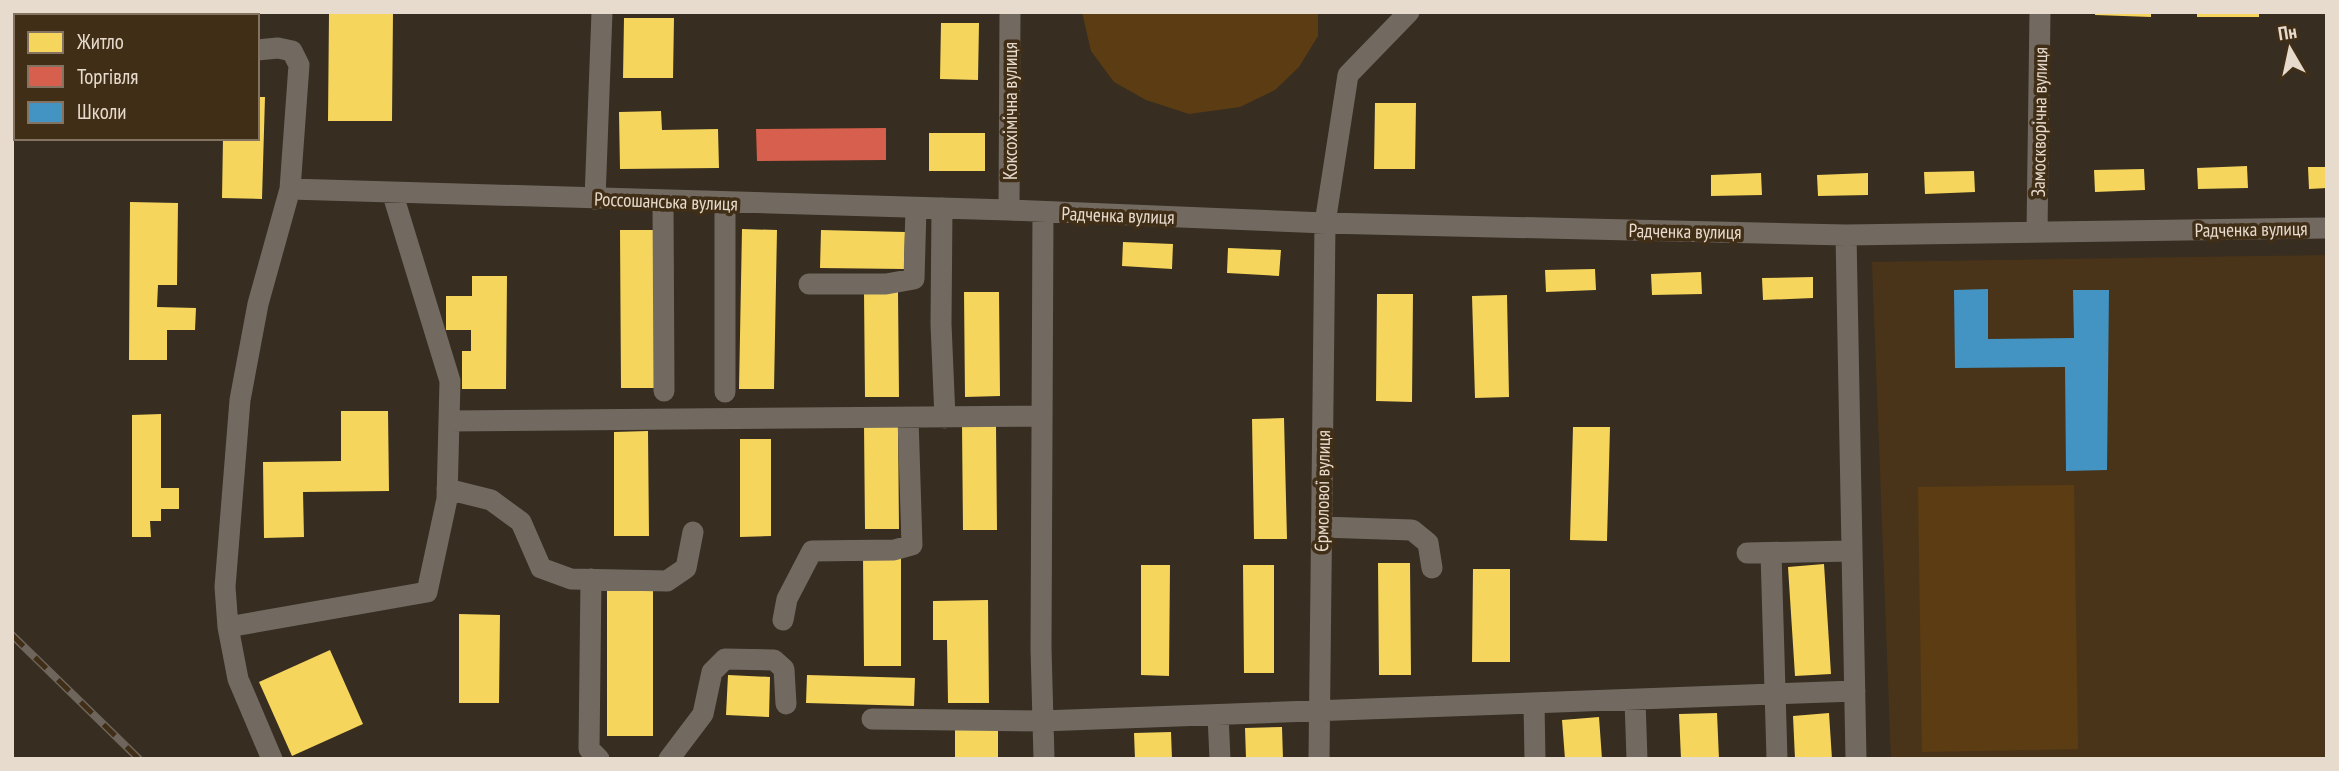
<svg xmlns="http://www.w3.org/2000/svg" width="2339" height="771" viewBox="0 0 2339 771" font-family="'PT Sans Narrow',sans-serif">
<rect width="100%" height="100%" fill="#372d21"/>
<path fill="#4a3419" d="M2327 255V759H1891L1872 262Z"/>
<path fill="#5c3d13" d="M1082 12H1318V36L1299 67 1275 90 1240 107 1189 114 1146 100 1114 82 1091 51Z
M2074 485 2078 749 1922 752 1918 487Z"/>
<path fill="#f6d55c" d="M329 12H393L392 121H328Z
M2095 12H2151V17L2095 15Z
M2197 12H2259V17H2197Z
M624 18H674L673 78H623Z
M941 23H979L978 80 940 79Z
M257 97H265L262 199 222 198 223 138H257Z
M1375 103H1416L1415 169H1374Z
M661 111 662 130 718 129 719 168 620 169 619 112Z
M929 133H985V171H929Z
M2247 166 2248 188 2198 189 2197 168Z
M2308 167H2327V188L2309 189Z
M2144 169 2145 190 2095 192 2094 170Z
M1974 171 1975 192 1925 194 1924 172Z
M1761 173 1762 195 1711 196V175Z
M1868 173V195L1818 196 1817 175Z
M130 202 178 203 177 285H158L157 307 196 308 195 330H167V360H129Z
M742 229 777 230 774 389H739Z
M620 230H655V388H621Z
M821 230 905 232 904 269 820 268Z
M1123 242 1173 244 1172 269 1122 266Z
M1228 248 1281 250 1279 276 1227 273Z
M1595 269 1596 290 1546 292 1545 270Z
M1701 272 1702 294 1652 295 1651 274Z
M472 276H507L506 389H462V351H471V330H446V296H472Z
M1813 277V298L1763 300 1762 278Z
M864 292H898L899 397H865Z
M964 292H999L1000 396 965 397Z
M1377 294H1413L1412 402 1376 401Z
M1507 295 1509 397 1475 398 1472 296Z
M341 411H388L389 491 303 492 304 537 264 538 263 462 341 461Z
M161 414V488H179V509H161V521H150L151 537H132V415Z
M1284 418 1287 539H1254L1252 419Z
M898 424 899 529H865L864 425Z
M962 425H996L997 530H963Z
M1573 427H1610L1607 541 1570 540Z
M648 431 649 536H614V432Z
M740 439H771V536L740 537Z
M863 557H901V666H864Z
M1378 563H1410L1411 675H1379Z
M1824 564 1831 674 1795 676 1788 567Z
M1141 565H1170L1169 676 1141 675Z
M1243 565H1274V673H1244Z
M1473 569H1510V662H1472Z
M607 590H653V736H607Z
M988 600 989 703H948L947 640H933V601Z
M459 614 500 615 499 703H459Z
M330 650 363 724 292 756 259 682Z
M728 675 770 677 769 717 726 715Z
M807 675 915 678 914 706 806 703Z
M1717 713 1719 759H1681L1679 714Z
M1829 713 1832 759H1795L1793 716Z
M1599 717 1602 759H1565L1562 720Z
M1282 727 1283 759H1246L1245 728Z
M998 729V759H955V730Z
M1171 732 1172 759H1135L1134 733Z"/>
<path fill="#d6604d" d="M886 128V160L757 161 756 129Z"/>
<path fill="#4393c3" d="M1988 289V339L2074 338 2073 290H2109L2107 470 2066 471 2065 367 1955 368 1954 290Z"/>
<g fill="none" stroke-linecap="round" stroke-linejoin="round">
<path stroke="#726a61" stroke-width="21" d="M191 12 196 16
M257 50 278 48 292 51 299 65 290 189 258 304 240 400 225 587 228 627 238 679 272 759
M290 189 1009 210 1325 223 1846 235 2327 228
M595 199 602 12
M663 201 664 391
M942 208 941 324 945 418
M1009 210 1010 12
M1043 212 1041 648 1044 759
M2037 232 2040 12
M1846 235 1856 759
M809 284H886L914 279 916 208
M725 392V202
M449 421 1042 416
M447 489 491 500 521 522 541 568 571 579 667 581 686 568 693 532
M1322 527 1412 530 1428 543 1432 568
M1747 553 1852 551
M1771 553 1777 759
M591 579 589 749 599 759
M783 620 787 599 812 551 894 550 912 545 908 418
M228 627 427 592 447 499 450 381 393 195
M1635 700 1637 759
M1534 703 1535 759
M1218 715 1220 759
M872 719 1042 721 1855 691
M669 759 703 714 712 672 725 659 774 660 784 669 786 704
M1319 759 1325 223 1348 75 1409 12"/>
<g stroke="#6e665d" stroke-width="8">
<path id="rail" d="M12 635 139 759"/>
</g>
<use href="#rail" stroke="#412e17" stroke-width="5" stroke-dasharray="16" stroke-linecap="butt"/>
</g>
<g text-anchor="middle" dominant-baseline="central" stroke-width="7" stroke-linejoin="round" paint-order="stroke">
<g font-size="19" fill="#e7dbcd" stroke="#412e17">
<text transform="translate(1010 111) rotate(-90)">Коксохімічна вулиця</text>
<text transform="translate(2039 122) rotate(-89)">Замоскворічна вулиця</text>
<text transform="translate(666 201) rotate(2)">Россошанська вулиця</text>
<text transform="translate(1118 215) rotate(2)">Радченка вулиця</text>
<text transform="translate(2251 229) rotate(-1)">Радченка вулиця</text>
<text transform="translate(1685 231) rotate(1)">Радченка вулиця</text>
<text transform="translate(1322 491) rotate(-89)">Єрмолової вулиця</text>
</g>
</g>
<rect width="2339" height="771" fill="none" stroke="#e7dbcd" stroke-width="28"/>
<rect x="14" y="14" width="245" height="126" fill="#412e17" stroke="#837360" stroke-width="2"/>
<rect x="28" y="32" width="35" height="21" fill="#f6d55c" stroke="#837360" stroke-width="2"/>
<text x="77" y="49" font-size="21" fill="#e7dbcd">Житло</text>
<rect x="28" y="66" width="35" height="21" fill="#d6604d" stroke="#837360" stroke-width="2"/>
<text x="77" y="84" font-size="21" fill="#e7dbcd">Торгівля</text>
<rect x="28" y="102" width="35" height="21" fill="#4393c3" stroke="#837360" stroke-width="2"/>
<text x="77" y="119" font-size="21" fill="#e7dbcd">Школи</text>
<g transform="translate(2290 49) rotate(351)" stroke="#412e17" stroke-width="5" paint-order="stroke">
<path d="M0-5L12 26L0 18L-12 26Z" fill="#e7dbcd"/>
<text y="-10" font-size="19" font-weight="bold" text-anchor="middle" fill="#e7dbcd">Пн</text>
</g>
</svg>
